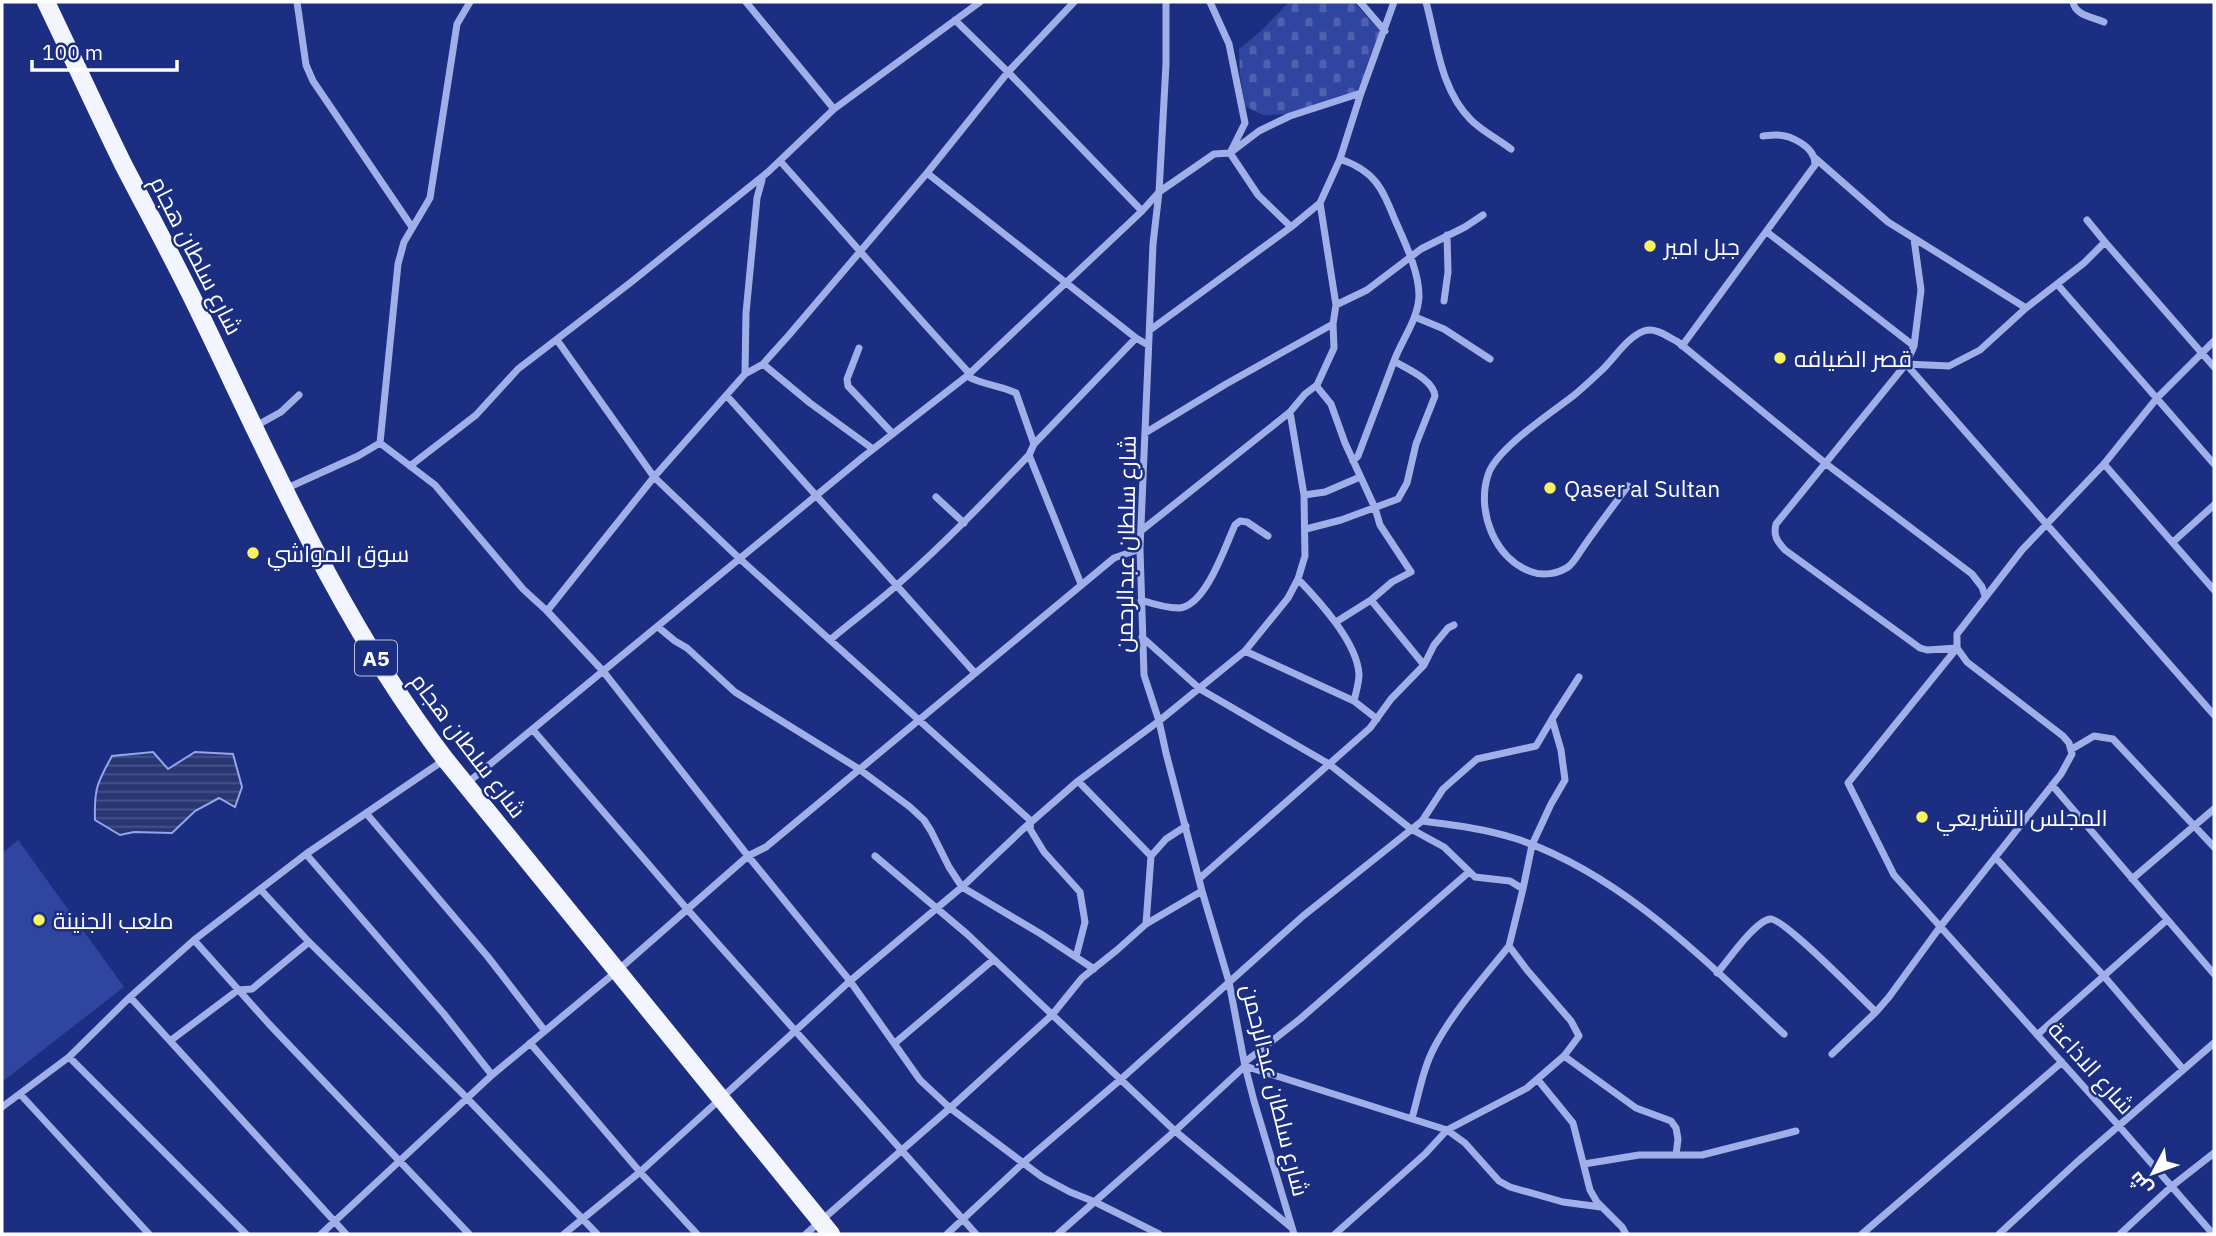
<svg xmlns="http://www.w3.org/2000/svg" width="2216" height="1236" viewBox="0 0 2216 1236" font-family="'IBM Plex Sans',Cairo,sans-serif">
<defs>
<pattern id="cemetery-stones" width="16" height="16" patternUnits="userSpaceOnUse" patternTransform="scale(1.75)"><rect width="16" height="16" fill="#3045a0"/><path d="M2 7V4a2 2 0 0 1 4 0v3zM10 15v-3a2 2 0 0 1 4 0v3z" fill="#4f61ae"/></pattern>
<pattern id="water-rules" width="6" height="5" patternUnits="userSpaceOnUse" patternTransform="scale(1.75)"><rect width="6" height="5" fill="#283673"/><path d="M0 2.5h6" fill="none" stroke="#485488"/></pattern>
</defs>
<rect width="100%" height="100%" fill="#1c2e81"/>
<path fill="url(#cemetery-stones)" d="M1289 2H1354L1380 31 1357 92 1287 114 1263 115 1245 106 1240 75 1239 49 1261 31Z"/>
<path fill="#3045a0" d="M18 840 124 987 2 1082V853Z"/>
<path fill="url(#water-rules)" stroke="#94a6eb" stroke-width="2" d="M153 752 168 769 195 752 233 754 242 787 235 807 219 798 195 811 172 833 134 832 120 835 95 820C94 789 97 783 112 756Z"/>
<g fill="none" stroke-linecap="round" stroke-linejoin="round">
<path stroke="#a1afe9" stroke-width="7" d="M297 2 306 65 313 81 412 227
M746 2 834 109
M1166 2V64L1159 192 1153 244 1140 549 1144 675 1159 721 1166 753 1202 891 1229 982 1245 1066 1254 1101 1294 1234
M1210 2 1229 44 1245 123 1230 153 1258 195 1291 227
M1360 2 1385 31
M1426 2C1437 42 1440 89 1471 120 1482 131 1498 139 1511 149
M2073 2C2075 15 2092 17 2104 22
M955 20 1008 72 1142 211
M1815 158 1888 222 2026 308
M1340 159C1375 171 1382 188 1395 220 1405 243 1419 271 1419 296 1418 320 1402 339 1394 361 1382 392 1370 424 1358 456L1353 461
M780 161C844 232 905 304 970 374
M927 173 1136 338 1148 345
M1767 232 1914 346 1906 364 2214 715
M2105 242 2214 367
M2057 284 2214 464
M1444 301 1448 272 1447 235
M1336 305 1367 290 1421 249 1465 227 1483 215
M1415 317 1444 329 1490 359
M1150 330 1291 227 1320 203 1340 159 1361 93 1394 2
M557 340 654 477 740 559 1031 821 1030 829 1044 852 1080 892 1085 922 1076 957
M1682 346 1815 165C1816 147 1790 134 1774 135 1770 135 1766 136 1763 136
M1914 346 1921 290 1914 239
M859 348 847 379 848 386 893 434
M763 364 810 403 873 449
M745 374 746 313 757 198 762 180
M967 376C982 385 1000 385 1016 393L1034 444
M1317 385 1318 388 1331 404 1345 443 1375 508 1380 525 1411 572 1392 582 1371 600 1336 622
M727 396 975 673
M254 427 281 412 299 395
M1145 433 1226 384 1333 324
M380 443 398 264 404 242 430 198 457 24 470 2
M1029 455 1081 584
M2104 464 2214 590
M410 466 476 415 518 369 630 283 768 172 834 109 980 2
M1628 486C1613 506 1598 526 1584 546 1579 553 1574 563 1568 567 1557 574 1543 576 1532 572 1495 560 1476 511 1488 475 1496 449 1551 413 1573 396 1583 388 1592 379 1601 371 1614 359 1627 337 1644 331 1656 327 1668 337 1678 342L1825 463 1972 574 1982 587 1985 596
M285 489 358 456 380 443 435 485 523 589 547 611 603 671 748 856 850 981 920 1080 950 1108 1042 1177 1070 1192 1095 1202 1159 1234
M1304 495 1325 492 1360 477
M936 497 964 523
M1306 529 1341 520 1398 499 1407 483 1416 444 1435 396C1433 379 1407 369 1394 361
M1142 530 1290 412 1305 394 1317 385 1334 348 1333 324 1336 305 1320 203
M2173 542 2214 505
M1298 579C1319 601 1357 642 1359 674 1359 683 1356 692 1354 701
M1141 600C1153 604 1167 608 1179 608 1206 606 1225 546 1235 525L1240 521 1247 522 1268 536
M1371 600 1424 665
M547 611 654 477 745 374 763 364 789 335 927 173 1008 72 1074 2
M658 627 675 641 687 648 735 692 859 769 910 807 924 820 931 831 949 867 962 887 1041 934 1094 969
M1142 637 1200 689 1329 764 1411 829 1444 847 1475 877 1510 881 1523 889 1509 946 1527 970 1571 1021 1579 1036 1564 1056 1527 1088 1447 1130 1425 1154 1335 1234
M830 640C852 621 876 604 897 585 944 544 986 500 1029 455L1034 444 1136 338
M1957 648 1927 650 1920 648 1785 550C1777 541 1773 536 1776 524L1906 364 1949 366 1980 350 2026 308 2084 263 2105 242 2087 220
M1245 651 1354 701 1377 719
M533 730 687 909 976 1234
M2072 749 2094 736 2113 739 2214 847
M1078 781 1151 856
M466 784 863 457 967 376 1142 211 1159 192 1214 154 1230 153 1259 131 1290 116 1361 93
M2052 785 2214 974
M366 813 488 957 545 1031
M1422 821C1454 825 1486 829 1517 839 1623 875 1704 960 1784 1034
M306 854 444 1014 492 1075
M875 856 967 934 1175 1131 1292 1228
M1995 857 2103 975 2183 1069
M1200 878 1370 728 1391 699 1424 665 1434 645 1448 628 1454 625
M2132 879 2214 809
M1523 889 1532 845 1551 804 1565 780 1561 750 1552 719 1579 677
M261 890 309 942 461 1092 597 1234
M1146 924 1151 856 1166 839 1186 826
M194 940 269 1024 469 1234
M1717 973C1728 961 1755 921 1770 919 1783 917 1862 999 1876 1012
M130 997 346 1234
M2037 1035 2167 920
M170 1041 238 990 252 989 309 942
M530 1043 640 1172 697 1234
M895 1043 993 960
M1832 1054 1876 1012 1889 997 1940 927 2061 774 2072 754 2069 743 2063 736 1967 662 1957 648
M1564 1056 1636 1108 1671 1121 1676 1128 1678 1139 1676 1155
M69 1057 246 1234
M1245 1062 1300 1019 1469 872
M1538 1080 1573 1123 1590 1190 1597 1202 1622 1227 1626 1234
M20 1094 149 1234
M2 1107 69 1057 130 997 194 940 306 854 444 760
M1412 1118C1419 1094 1423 1068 1435 1046 1453 1012 1485 976 1509 946
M1584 1164 1639 1155H1702L1796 1131
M321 1234 492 1075 617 971 748 856 766 847 1114 558 1140 549
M564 1234 640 1172 850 981 962 887 1022 830 1078 781 1159 721 1245 651 1288 598 1298 579 1305 556 1304 495 1290 412
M806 1234 950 1108 1052 1015 1082 978 1117 950 1146 924 1202 891
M947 1234 1023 1163 1120 1080 1303 916 1422 821 1443 789 1477 759 1536 746 1552 719
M1058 1234 1175 1131 1245 1066 1447 1130 1465 1143 1499 1181 1510 1187 1563 1202 1601 1207
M1862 1234 2062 1062
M1999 1234 2077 1162 2214 1043
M2120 1234 2172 1186 2214 1153
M2213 1234 2119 1126 1894 875 1848 783 1957 648V634L2022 550 2104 464 2157 398 2214 341"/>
<path stroke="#f2f4fe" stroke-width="18" d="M46 2C72 56 97 111 123 164 150 216 178 267 203 320 276 472 342 624 445 759L831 1234"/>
</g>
<g fill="#faf55f" stroke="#1c2e81" stroke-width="2.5">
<circle cx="1650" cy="246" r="7"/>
<circle cx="1780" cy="358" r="7"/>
<circle cx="1550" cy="488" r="7"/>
<circle cx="253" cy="553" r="7"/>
<circle cx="1922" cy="817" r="7"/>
<circle cx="39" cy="920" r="7"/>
</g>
<g text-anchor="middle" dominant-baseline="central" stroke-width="5" stroke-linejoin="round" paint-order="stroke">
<rect fill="#1c2e81" stroke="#bbc0d9" stroke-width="2" x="355" y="640.5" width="42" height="35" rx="5"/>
<g font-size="21" font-weight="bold" fill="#fff">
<text x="376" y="658">A5</text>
</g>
<g font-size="23" fill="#fff" stroke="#1c2e81" text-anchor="start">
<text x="1664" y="246">جبل امير</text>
<text x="1794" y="358">قصر الضيافه</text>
<text x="1564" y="488">Qaser al Sultan</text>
<text x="267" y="553">سوق المواشي</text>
<text x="1936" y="817">المجلس التشريعي</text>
<text x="53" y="920">ملعب الجنينة</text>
</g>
<g font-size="23" fill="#fff" stroke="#1c2e81">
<text transform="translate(197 255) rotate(63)">شارع سلطان هجام</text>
<text transform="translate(1125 544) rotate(-89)">شارع سلطان عبدالرحمن</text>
<text transform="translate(469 745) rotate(53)">شارع سلطان هجام</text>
<text transform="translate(2092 1067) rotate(48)">شارع الاذاعة</text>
<text transform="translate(1276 1090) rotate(76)">شارع سلطان عبدالرحمن</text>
</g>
</g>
<rect width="2216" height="1236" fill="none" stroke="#ffffff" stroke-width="7"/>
<g transform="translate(2153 1173) rotate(229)" stroke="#1c2e81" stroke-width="5" paint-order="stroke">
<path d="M0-5L12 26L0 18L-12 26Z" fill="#ffffff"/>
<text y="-10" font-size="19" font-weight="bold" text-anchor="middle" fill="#ffffff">ش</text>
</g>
<path d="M32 60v10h145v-10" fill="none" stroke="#ffffff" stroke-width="3.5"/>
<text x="42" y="60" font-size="21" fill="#ffffff" stroke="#1c2e81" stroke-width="5" paint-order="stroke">100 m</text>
</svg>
